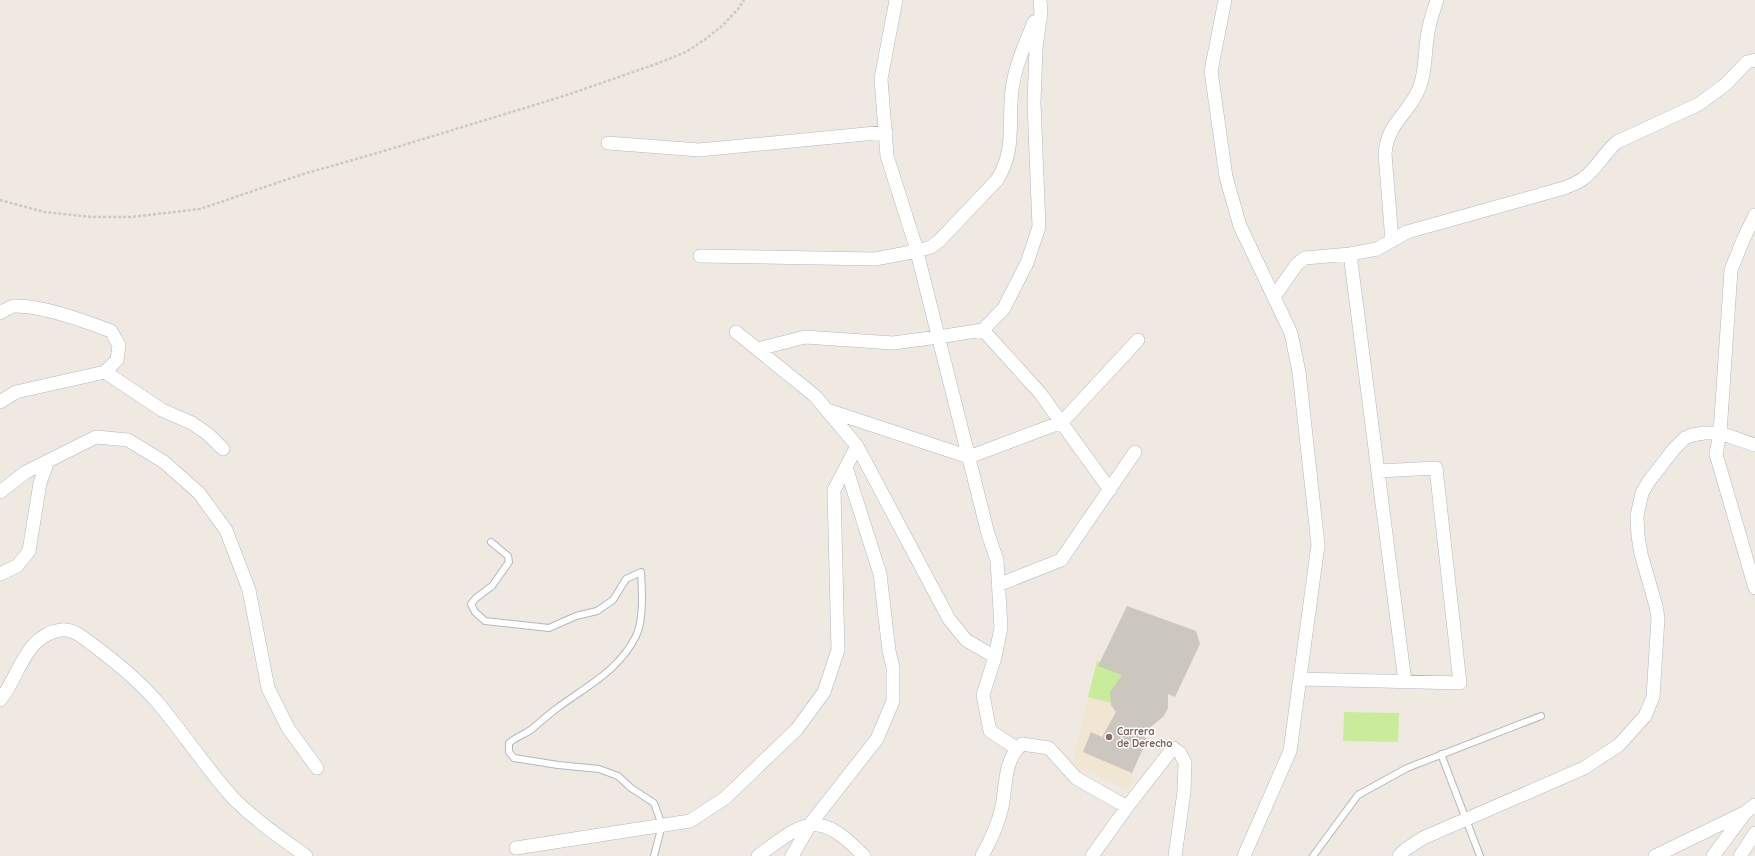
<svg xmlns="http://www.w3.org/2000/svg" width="1755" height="856" viewBox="0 0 1755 856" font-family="Quicksand,sans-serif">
<rect width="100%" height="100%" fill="#efe9e1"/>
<path fill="#f0e6d1" d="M1097 661 1145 711 1129 790 1073 764Z"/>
<path fill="#c9ec9a" d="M1097 661 1154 675 1145 711 1088 697Z
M1344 712 1399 713 1398 742 1343 741Z"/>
<path fill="#cbc7bf" d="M1127 606 1196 631 1200 644 1175 697 1168 694V708L1164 716 1141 735 1149 740 1141 753 1132 773 1083 752 1091 732 1102 737 1116 712 1111 705 1110 692 1122 675 1098 666Z"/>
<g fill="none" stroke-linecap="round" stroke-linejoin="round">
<g stroke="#b4b7c1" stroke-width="8">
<path id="service" d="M491 542 508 556 509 562 492 586 476 598 471 604 475 612 485 621 549 628 576 616 597 611 613 600 626 579 641 572C642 589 644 620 636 636 619 671 585 687 556 709 548 715 540 722 532 729 524 735 517 736 509 743V752L514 758 558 765 599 769 618 776 631 788 654 803 662 825 654 856
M1441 754 1480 856
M1313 856 1358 795 1407 768 1541 716"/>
</g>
<g stroke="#b4b7c1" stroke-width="14">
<path id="minor" d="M896 0 881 79 887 156 915 244 988 534 997 560 1001 628 995 657 983 695 990 731 1016 748
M1225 0 1211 71 1226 177 1240 226 1291 333 1299 372 1318 545 1290 751 1244 856
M608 143 699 150 886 132
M1755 215 1743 240 1731 270 1720 433 1716 454 1755 588
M1392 241 1385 154C1387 125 1405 117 1417 93 1427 73 1424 48 1429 27 1431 18 1434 9 1437 0
M1350 254 1405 682
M700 256 875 259 917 251 931 247 939 241 997 180C1016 150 1008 123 1012 90 1015 66 1025 44 1034 22
M1274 297 1297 264 1305 258 1350 254 1377 249 1407 232 1564 188C1571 185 1578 183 1584 178 1597 168 1605 152 1617 142L1699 104 1726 84 1747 62 1755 60
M0 313C4 311 9 307 14 306 42 305 85 321 111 331L119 345 117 360 105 372 16 392 0 402
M983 330 1040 393 1110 490
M736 332 815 396 857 446 949 619 966 640 995 657
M758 349 805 337 893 343 938 337 983 330 1004 308 1027 263 1039 227 1034 103 1036 47 1041 12 1040 0
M105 372 162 410 192 423 209 435 223 449
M827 410 969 457 1062 422 1138 340
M0 492 26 472 48 461
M0 574 17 566 29 551 40 483 48 461 96 437 128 440 164 462 199 493 226 530 249 590 268 688 288 728 317 768
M998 585 1061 560 1135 452
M1300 679 1460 683 1436 468 1378 471
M0 700C19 677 25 635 61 630 72 628 84 638 93 645 116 662 139 681 158 703 184 734 206 768 233 798 255 820 281 838 306 856
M516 848 690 821 725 798 797 729 824 692 838 650 834 490 857 446
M758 856C806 821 817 808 864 856
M792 856 811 823 877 739 893 701V667L889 651 880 574 846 467
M982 856C991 840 998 825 1002 807 1006 786 1004 759 1022 744L1049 748 1076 778 1127 807
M1092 856 1127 807 1173 748 1180 753 1185 763 1184 792 1175 856
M1399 856 1406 849 1423 838 1584 768 1619 745 1645 716 1653 697 1658 618 1656 606 1641 554 1638 536 1637 516 1642 493 1649 481 1674 449 1685 438 1692 435 1704 433H1720L1755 445
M1655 856 1746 812 1755 805
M1713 856 1745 813
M1740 856 1755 833"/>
</g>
<path stroke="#c9c9c9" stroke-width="2.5" stroke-dasharray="3 2" stroke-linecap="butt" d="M0 200 44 212 92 217H131L200 209 300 175 384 151 564 96 656 64 686 52 707 38 723 25 738 9 744 0"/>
<use href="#service" stroke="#fff" stroke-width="6"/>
<use href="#minor" stroke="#fff" stroke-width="13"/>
</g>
<circle fill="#8d6e63" stroke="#fff" stroke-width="1.5" cx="1109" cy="737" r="4"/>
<g text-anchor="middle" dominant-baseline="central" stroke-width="3" stroke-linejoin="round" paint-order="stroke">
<g font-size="10" font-weight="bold" fill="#785e54" stroke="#fff" text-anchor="start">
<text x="1117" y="731">Carrera<tspan x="1117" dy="12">de Derecho</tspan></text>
</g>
</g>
</svg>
